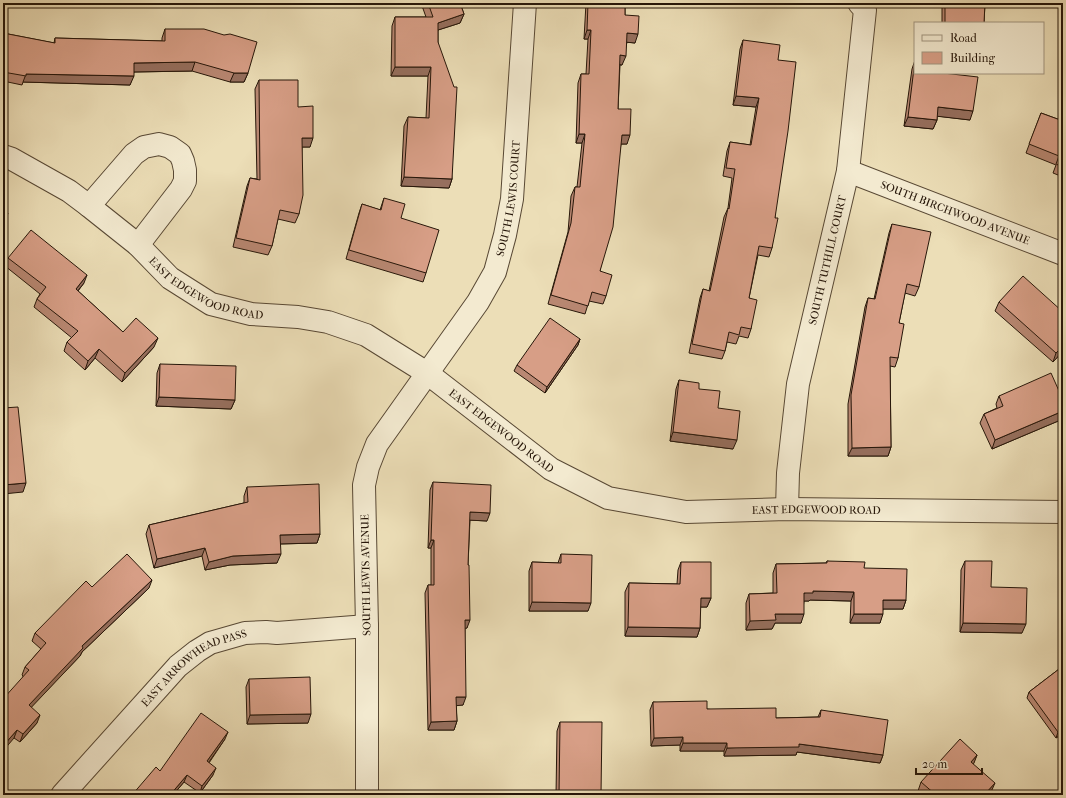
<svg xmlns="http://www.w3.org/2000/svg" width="1066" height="798" viewBox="0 0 1066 798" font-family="'IM FELL French Canon',serif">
<rect width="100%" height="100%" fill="#ecdeb7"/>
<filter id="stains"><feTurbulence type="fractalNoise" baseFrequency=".005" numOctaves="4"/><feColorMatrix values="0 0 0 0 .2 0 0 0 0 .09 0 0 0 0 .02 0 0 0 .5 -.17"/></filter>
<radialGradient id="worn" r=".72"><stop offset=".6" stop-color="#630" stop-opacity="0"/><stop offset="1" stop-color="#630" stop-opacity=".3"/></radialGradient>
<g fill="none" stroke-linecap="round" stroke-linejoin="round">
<g stroke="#584834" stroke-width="24">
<g id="street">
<path id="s1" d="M3 156 12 159 69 191 89 206 138 245 170 278 211 304 251 314 298 317 328 322 366 335 427 373 551 469 608 498 686 512 787 509 1063 512"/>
<path id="s2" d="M848 171 1063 254"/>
<path d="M89 206 134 154 144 147 159 144 170 147 180 154 183 161 185 170V181L181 189 138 245"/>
<path id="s3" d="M787 509 788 473 798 384 848 171 865 10 859 3"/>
<path id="s4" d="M62 795 178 666 197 651 210 643 245 633 266 632 277 633 367 626"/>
<path id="s5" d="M367 795V626L364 485 368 467 377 444 478 302 495 272 505 235 512 199 525 3"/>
</g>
</g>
<use href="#street" stroke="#f3ead0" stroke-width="22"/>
</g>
<path fill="#b98873" stroke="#261609" d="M421 3H460L464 14 460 23 438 30V42L452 179 449 188 401 186 404 126 408 117 426 118 428 76H391L392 26 395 17H426Z
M586 3H625V15L635 43 627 42 622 65H620L618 109 627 144H621L600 271 606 296 603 304 589 301 585 314 548 304 568 232 571 196 575 187H577L582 143H576L578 83 581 74H586L588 39H584Z
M942 3H985L984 23H942Z
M165 29 248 73 244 82H230L192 71 134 72 130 85 23 82 22 85 3 81V33L54 43 55 38 162 41V38Z
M743 40 778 60 775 218 772 248 769 257 758 255 749 298 751 329 748 338 739 336 736 344 727 342 725 351 722 359 689 353 700 298 703 289 709 291 724 217 728 208 732 178 723 176 727 151 730 142 750 145 756 107 733 105 740 49Z
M915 60 970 120 937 116V120L933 129 904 126 912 69Z
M259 80 298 107 310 147H302L299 214 295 223 278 219 272 246 268 255 233 247 247 186 250 178 257 179 255 89Z
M1041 113 1063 121V177L1053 173 1056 165 1026 153Z
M384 198 401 218 426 273 423 282 346 259 359 213 362 204 380 210Z
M892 224 919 287 915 296 905 293 899 323 898 358 895 367 890 366 891 447 888 456H848V404L865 307 868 298 874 299 889 233Z
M8 258 84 283 78 291 123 332 154 347 122 382 95 358 85 370 64 351 67 342 72 338 34 307 37 299 40 294 5 266Z
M999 302 1063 312V351L1053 362 995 311Z
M580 339 578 345 545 393 514 371 517 365Z
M160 364 235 400 231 409 156 406 157 373Z
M679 380 699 389 718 408 733 449 670 441 676 389Z
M999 396 1063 411V419L992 449 980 423 984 414 997 408 996 404Z
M433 482 487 521 470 520 468 565 467 628H465L463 705H456L457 721 454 730H428L425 593 428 585H431V548H428L430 490Z
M247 487 320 534 317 543 280 544 277 563 230 565 205 570 202 556 154 568 146 534 149 525 244 503V496Z
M561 554 588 611H529V571L532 562 558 563Z
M827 561 864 568 906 600 903 609H883L880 623H850L851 601 810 600 809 601H804L801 623H775L772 629 746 630V603L749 594 773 593V573L776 564 826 563Z
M965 561 991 587 1022 633 960 632 961 570Z
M681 562 711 598 707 607H700V628L697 637 625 636V592L629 583 677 584 678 570Z
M92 587 149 588 82 652 80 656 31 707 37 723 20 742 14 738 23 676 22 675 25 667 41 649 32 641 35 633Z
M1063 666V733L1056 738 1027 698 1029 692Z
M249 679 308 723 247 724 246 687Z
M653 702 776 718 818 717 821 710 883 755 880 763 797 752 796 755 724 756V751H680V745L651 746 650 710Z
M560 722 601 795H556L557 731Z
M225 739 209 763 213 775 200 793 184 782 173 795H132L160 771Z
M977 755 973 764 991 792 989 795H923L918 791 921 782Z"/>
<path fill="#966f5e" stroke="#261609" d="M464 14 460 23 435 31 438 23Z
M587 30H591L588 39H584Z
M627 33 638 34 635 43 624 42Z
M620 55 626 56 622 65 617 64Z
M195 62 192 71 131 72 134 63Z
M395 67H431L428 76H391Z
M234 73H248L244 82H230Z
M26 74 134 76 130 85 23 82Z
M736 96 759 98 756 107 733 105Z
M938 107 973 111 970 120 935 116Z
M908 117 937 120 933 129 904 126Z
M579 134H585L582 143H576Z
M622 135H630L627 144H618Z
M302 138H313L310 147H299Z
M404 177 452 179 449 188 401 186Z
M87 275 84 283 72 298 76 289Z
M158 338 154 347 122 382 125 373Z
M580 339 578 345 545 393 547 387Z
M1063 346V351L1053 362 1056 353Z
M99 349 95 358 85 370 88 361Z
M159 397 235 400 231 409 156 406Z
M1063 411V419L992 449 995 440Z
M673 432 737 440 733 449 670 441Z
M891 447 888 456H848L852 448Z
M26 483 23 492 3 494V485Z
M470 512 490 513 487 521 467 520Z
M320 534 317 543 277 544 280 535Z
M431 540H434L431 548H428Z
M205 548 202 556 154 568 157 559Z
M281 554 277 563 230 565 205 570 209 562 233 556Z
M152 580 149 588 82 652 80 656 26 713 29 705 82 646Z
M813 591 854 592 851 601 810 600 809 601H801L804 593Z
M701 598H711L707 607H697Z
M883 600H906L903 609H880Z
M532 602 591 603 588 611H529Z
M775 614H804L801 623H775L772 629 746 630 750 621Z
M854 614H883L880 623H850Z
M465 620H470L467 628 462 629Z
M963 623 1026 624 1022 633 960 632Z
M628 627 700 628 697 637 625 636Z
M456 697H466L463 705 453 706Z
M311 714 308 723 247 724 250 715Z
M40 715 37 723 20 742 23 734Z
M457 721 454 730H428L431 722Z
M1063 728V733L1056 738 1058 732Z
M17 730 14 738 3 751V746Z
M228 732 225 739 204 769 207 761Z
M683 737 680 745 651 746 654 738Z
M683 743H727L724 751H680Z
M799 744 883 755 880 763 797 752 796 755 724 756 727 748Z
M977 755 974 763 968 771 971 762Z
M216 768 213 775 200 793 202 786Z
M187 775 184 782 173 795H170Z
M995 783 991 792 989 795H984Z"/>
<path fill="#d79e86" stroke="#261609" d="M428 3H460L464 14 438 23V42L454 87H457L452 179 404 177 408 117 429 118 431 67H395V17H433Z
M588 3H625V15L639 16 638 34 627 33 626 56 620 55 618 109H631L630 135H622L613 227 600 271 612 275 606 296 592 292 588 306 551 295 571 223 575 187H580L585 134H579L581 74H589L591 30H587Z
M945 3H985L984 23H945Z
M165 29H204L224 35 230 34 257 42 248 73H234L195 62 134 63V76L26 74V76L3 72V33L55 43V38L165 41Z
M743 40 780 45 778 60 796 62 788 131 775 218H778L772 248 759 246 749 298 757 300 751 329 741 327 739 335 729 332 725 351 692 344 703 289 710 291 728 208 729 209 735 169 726 168 730 142 751 145 759 98 736 96Z
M915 60V73H943L978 77 973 111 938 107 937 120 908 117Z
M259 80H298V107L313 106V138H302L303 195 299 214 280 210 272 246 236 238 250 178 260 180Z
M1041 113 1063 121V167L1056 164 1059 156 1029 144Z
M384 198 405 204 401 218 439 230 426 273 349 250 362 204 381 210Z
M3 211 8 213 3 229Z
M892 224 931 232 919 287 907 284 899 323 904 324 898 358 890 357 891 447 852 448 851 395 868 298 875 299Z
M31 230 87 275 76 289 123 332 136 318 158 338 125 373 99 349 88 361 67 342 78 331 37 299 46 287 8 258Z
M1023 276 1063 312V346L1056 353 999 302Z
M550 318 580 339 547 387 517 365Z
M160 364 236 366 235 400 159 397Z
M1051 373 1063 400V411L995 440 984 414 1003 406 999 396Z
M679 380 699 383V389L720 391 718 408 740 411 737 440 673 432Z
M18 407 26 483 3 485V408Z
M433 482 491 485 490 513 470 512 468 565H469L470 620H465L466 697H456L457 721 431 722 428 585H434V540H431Z
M319 484 320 534 280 535 281 554 233 556 209 562 205 548 157 559 149 525 248 502 247 487Z
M127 554 152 580 82 646 83 648 29 705 40 715 23 734 17 730 3 746V699L29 670 25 667 46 643 35 633 86 581 92 587Z
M561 554 592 555 591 603 532 602V562L561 563Z
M827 561 865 562 864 568 907 569 906 600H883V614H854V592L813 591V593H804V614H775L776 620 750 621 749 594 777 593 776 564 827 563Z
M965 561H992L991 587 1027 588 1026 624 963 623Z
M681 562H711V598H701L700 628 628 627 629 583 680 584Z
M1063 666V728L1058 732 1029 692Z
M310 677 311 714 250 715 249 679Z
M707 701V709L776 708V718L820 717 821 710 888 720 883 755 799 744V747L727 748V743H683V737L654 738 653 702Z
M201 713 228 732 207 761 216 768 202 786 187 775 170 795H132L156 767 160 771Z
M560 722H602L601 795H559Z
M960 739 977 755 971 762 995 783 984 795H936L921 782Z"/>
<g text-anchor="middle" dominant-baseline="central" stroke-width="4" stroke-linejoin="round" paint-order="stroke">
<g font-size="11" fill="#261609" stroke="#f3ead0">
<text stroke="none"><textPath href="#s5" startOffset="637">SOUTH LEWIS COURT</textPath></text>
<text stroke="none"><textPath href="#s2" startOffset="115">SOUTH BIRCHWOOD AVENUE</textPath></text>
<text stroke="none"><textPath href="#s3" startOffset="253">SOUTH TUTHILL COURT</textPath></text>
<text stroke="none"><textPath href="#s1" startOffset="246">EAST EDGEWOOD ROAD</textPath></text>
<text stroke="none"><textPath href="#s1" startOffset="582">EAST EDGEWOOD ROAD</textPath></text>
<text stroke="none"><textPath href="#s1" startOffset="918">EAST EDGEWOOD ROAD</textPath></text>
<text transform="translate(366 575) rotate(-91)">SOUTH LEWIS AVENUE</text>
<text stroke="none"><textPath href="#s4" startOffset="186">EAST ARROWHEAD PASS</textPath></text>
</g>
</g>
<rect width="1066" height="798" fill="none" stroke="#ecdeb7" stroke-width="16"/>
<rect x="4" y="4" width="1058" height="790" fill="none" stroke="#261609" stroke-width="2"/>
<rect x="8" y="8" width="1050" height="782" fill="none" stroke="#261609"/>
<rect x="914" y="22" width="130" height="52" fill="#f3ead0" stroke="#a19580"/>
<rect x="922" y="35" width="20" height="6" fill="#f3ead0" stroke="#a19580"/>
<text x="950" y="42" font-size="12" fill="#261609">Road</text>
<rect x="922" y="52" width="20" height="12" fill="#d79e86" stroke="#a19580"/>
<text x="950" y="62" font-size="12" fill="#261609">Building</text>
<path d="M916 768v6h66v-6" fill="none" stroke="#261609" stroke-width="2"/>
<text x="922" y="768" font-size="12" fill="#261609" stroke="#f3ead0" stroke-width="3" paint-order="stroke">20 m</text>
<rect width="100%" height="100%" filter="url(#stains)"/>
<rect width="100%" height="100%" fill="url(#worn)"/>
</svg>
